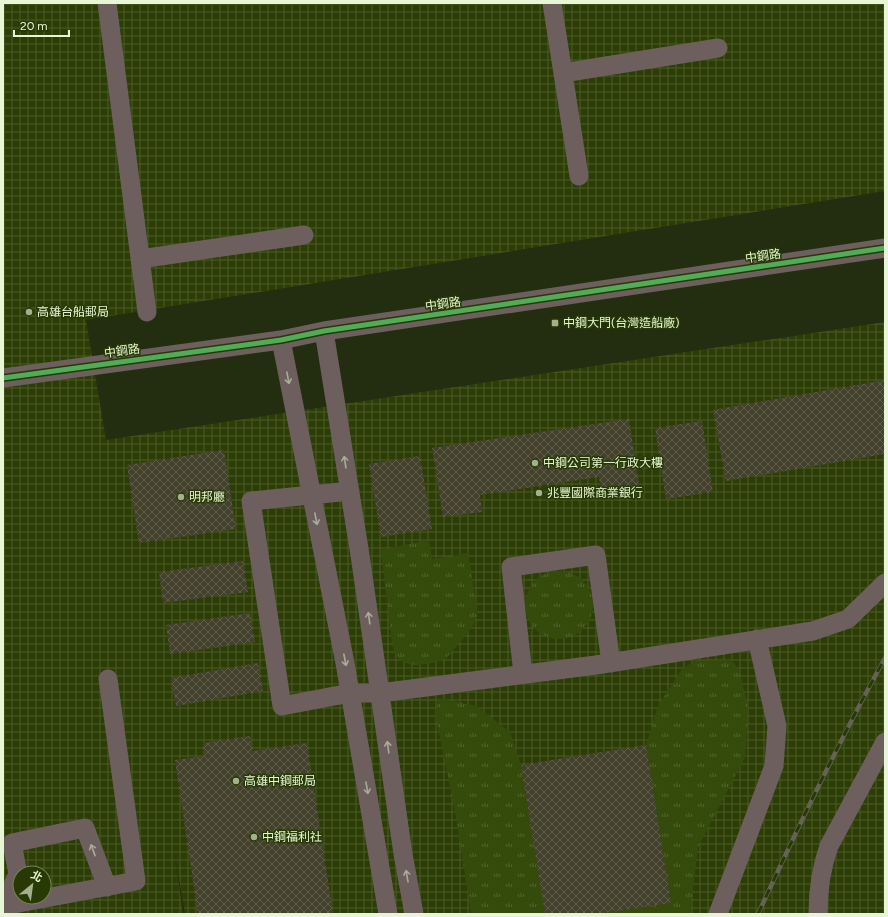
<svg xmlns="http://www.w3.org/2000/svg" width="888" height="917" viewBox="0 0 888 917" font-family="Figtree,'Noto Sans TC',sans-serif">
<defs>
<pattern id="industrial-grid" width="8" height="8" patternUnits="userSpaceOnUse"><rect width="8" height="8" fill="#2c3e06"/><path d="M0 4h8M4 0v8" fill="none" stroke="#4b5b29"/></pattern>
<pattern id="grass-tufts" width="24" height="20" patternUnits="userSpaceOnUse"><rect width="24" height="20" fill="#354b0c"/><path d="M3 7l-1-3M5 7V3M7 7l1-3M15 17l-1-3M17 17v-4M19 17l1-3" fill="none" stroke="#52662e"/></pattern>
<pattern id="building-cross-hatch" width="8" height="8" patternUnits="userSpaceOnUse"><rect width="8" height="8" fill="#43412b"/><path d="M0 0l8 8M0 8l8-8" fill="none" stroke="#5e5d49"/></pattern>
</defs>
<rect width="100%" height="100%" fill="#232d10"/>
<path fill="url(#industrial-grid)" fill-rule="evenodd" d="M3 3H885V191L86 320 106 440 885 322V914H185L175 855 183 914H3ZM20 873H44V897H20Z"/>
<path fill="url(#grass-tufts)" d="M429 540 432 559 468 553 477 610C477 613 477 617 476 619 474 626 451 654 446 658 442 661 436 662 431 663 411 667 399 666 392 645L381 550Z
M525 605a34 34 0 1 1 68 0a34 34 0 1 1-68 0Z
M732 660 739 671 748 706 745 757 698 847 690 914H598L671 903 646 745 658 706 682 669 695 661Z
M439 698 476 706 510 732 521 765 545 914H471L456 817 435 713Z"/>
<path fill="url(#building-cross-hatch)" d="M885 380V454L726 481 713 410Z
M629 419 640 491 602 497 599 477 480 495 482 512 443 517 432 448Z
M702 421 713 492 666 499 655 428Z
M224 450 236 529 139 543 127 465Z
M420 456 432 529 381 537 369 464Z
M243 561 248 592 163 603 159 572Z
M250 613 255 642 170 654 166 625Z
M258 663 263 691 176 706 171 678Z
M250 736 253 751 307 743 333 914H198L175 760 205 756 203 743Z
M646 745 671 903 598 914H545L521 765Z"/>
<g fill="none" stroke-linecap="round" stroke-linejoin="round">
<path stroke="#6c5f5d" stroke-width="19" d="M107 3 147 312
M552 3 579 176
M563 73 718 48
M140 259 304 235
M324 331 360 555 403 854 414 914
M281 340 345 663 388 914
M3 378 281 340 324 331 885 248
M350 491 251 501 282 706 350 693H380L596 665 813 631 848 619 885 583
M523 674 511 567 596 555 611 663
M3 906 136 881 108 679
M3 906 18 874 12 843 85 828 107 887
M718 914 774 766 777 726 757 639
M818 914C818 890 821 868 829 846L885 742"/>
<g stroke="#656357" stroke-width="4.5">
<path id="rail" d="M758 914C798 827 839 741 885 658"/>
</g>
<use href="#rail" stroke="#273904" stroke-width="3" stroke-dasharray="9" stroke-linecap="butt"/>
<g stroke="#273904" stroke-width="8">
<path id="cycleway" d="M3 378 281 340 324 331 885 248"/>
</g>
<use href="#cycleway" stroke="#51ab58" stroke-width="5"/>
</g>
<defs><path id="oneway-shaft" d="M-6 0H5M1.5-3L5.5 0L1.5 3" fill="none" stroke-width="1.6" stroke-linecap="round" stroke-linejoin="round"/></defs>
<g stroke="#aaab99">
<use href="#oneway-shaft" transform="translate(288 378) rotate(79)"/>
<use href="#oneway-shaft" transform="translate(345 462) rotate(-99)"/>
<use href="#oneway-shaft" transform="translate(316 519) rotate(79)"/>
<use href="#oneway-shaft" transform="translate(369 618) rotate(-98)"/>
<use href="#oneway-shaft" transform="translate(345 660) rotate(79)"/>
<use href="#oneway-shaft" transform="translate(388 747) rotate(-98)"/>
<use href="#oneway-shaft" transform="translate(367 788) rotate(80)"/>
<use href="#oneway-shaft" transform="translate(93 850) rotate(-110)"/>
<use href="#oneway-shaft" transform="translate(407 876) rotate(-100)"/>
</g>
<g fill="#a2b090" stroke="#273904" stroke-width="1.5">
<circle cx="29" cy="312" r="4"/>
<rect x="551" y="319" width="8" height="8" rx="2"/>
<circle cx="535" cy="463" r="4"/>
<circle cx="539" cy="493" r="4"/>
<circle cx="181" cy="497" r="4"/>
<circle cx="236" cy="781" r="4"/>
<circle cx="254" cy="837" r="4"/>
</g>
<g text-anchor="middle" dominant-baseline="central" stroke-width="3" stroke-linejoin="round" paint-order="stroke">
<g font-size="12" fill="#e7f7d5" stroke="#273904">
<text transform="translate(763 256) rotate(-8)">中鋼路</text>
<text transform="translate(443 304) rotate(-8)">中鋼路</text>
<text transform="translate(122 351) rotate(-8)">中鋼路</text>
</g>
<g font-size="12" fill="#e7f7d5" stroke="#273904" text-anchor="start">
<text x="37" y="312">高雄台船郵局</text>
<text x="563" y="323">中鋼大門(台灣造船廠)</text>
<text x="543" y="463">中鋼公司第一行政大樓</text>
<text x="547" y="493">兆豐國際商業銀行</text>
<text x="189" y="497">明邦廳</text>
<text x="244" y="781">高雄中鋼郵局</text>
<text x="262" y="837">中鋼福利社</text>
</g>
</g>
<rect width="888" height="917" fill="none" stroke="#e7f7d5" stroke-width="8"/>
<g transform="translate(32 885) rotate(29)"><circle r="19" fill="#273904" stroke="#748558"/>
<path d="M0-3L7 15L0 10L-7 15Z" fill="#a2b090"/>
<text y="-6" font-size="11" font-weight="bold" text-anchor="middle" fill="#e7f7d5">北</text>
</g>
<path d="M14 30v6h55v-6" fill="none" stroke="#e7f7d5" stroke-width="2"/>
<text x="20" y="30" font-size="12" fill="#e7f7d5" stroke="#273904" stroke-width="3" paint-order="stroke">20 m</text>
</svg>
